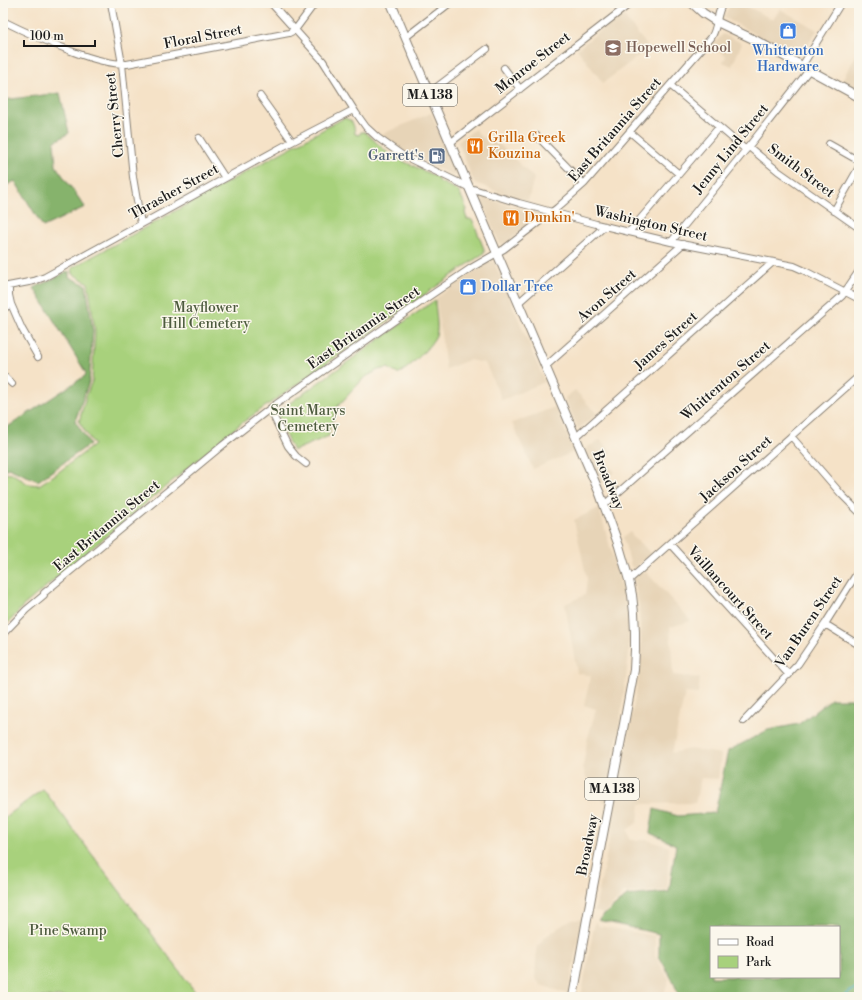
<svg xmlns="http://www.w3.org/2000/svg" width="862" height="1000" viewBox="0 0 862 1000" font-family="'Libre Bodoni',serif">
<rect width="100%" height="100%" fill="#fbf7ec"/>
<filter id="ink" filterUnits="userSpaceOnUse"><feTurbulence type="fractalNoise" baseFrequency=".025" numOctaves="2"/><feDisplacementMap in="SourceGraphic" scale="8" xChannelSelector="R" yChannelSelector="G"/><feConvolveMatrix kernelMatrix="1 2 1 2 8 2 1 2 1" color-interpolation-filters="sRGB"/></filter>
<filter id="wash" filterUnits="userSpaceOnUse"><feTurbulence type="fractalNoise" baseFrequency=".012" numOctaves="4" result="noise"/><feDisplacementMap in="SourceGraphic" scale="16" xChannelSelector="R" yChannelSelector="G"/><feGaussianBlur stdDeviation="0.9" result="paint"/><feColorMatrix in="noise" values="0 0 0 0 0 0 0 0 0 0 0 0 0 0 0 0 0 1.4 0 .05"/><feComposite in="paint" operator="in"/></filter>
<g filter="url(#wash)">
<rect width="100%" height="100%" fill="#f5e2c7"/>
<path fill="#e7d4b7" d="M731 3H741L773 20 780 9 817 30 800 59 724 17Z
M622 14 649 48 603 83 577 49Z
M723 34 742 43 732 66 723 62 726 56 713 45Z
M859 50V92L841 82Z
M431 113 456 172V175L454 176 400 150 394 146 380 135Z
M475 129 482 138 484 137 489 145 495 140 534 178 528 201 499 192 475 183 473 180 458 142Z
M485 198 542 215 541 217 505 243 502 244 499 242 482 202 483 199Z
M490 261 494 262 545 382 502 400 485 363 469 360 446 369 436 298Z
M575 390 597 414 578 429 565 398Z
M555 407 574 452 533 469 512 423Z
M600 440 612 452 603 459 615 472 601 484 586 448Z
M599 508 621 586 629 625V652L627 670 619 728 605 803 593 788 586 777 583 767 587 741 596 709 584 705 591 676 577 673 565 604 585 595 587 579 574 520Z
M630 532 636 540 640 544 641 543 651 554 635 568H633L631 566 623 537Z
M632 570 646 572 691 621 670 627 673 675 700 678 698 694 685 693 672 753 690 749 721 754 718 779 701 778 695 803 640 804 638 822 627 830 630 840H647L669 847 667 890 624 893 603 914 595 911 611 833 638 681 641 645 639 605Z
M582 919 568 994 541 985 535 978 537 947 545 937 570 920Z
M595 921 599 926 655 936V956L669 979 663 997H581Z"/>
<path fill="#a8d17c" stroke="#62764c" d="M344 118C354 120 354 126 355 134L359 135 361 132H365L390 155 437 177 438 181 457 190C462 196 464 203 467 210L465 213 467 219H470L473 221 484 249V253L239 425 23 606 11 620 3 628V473L13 474 28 484 39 485 56 474 94 445 79 422 86 396 92 381 95 331 88 283 73 274 72 268Z
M435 300C435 308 439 328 436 335 433 344 408 370 399 373 395 374 392 370 388 368L378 370 364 378 338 406 335 410 333 420 330 427 329 436 293 451 282 428 277 412Z
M43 789 199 997H3V819Z"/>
<path fill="#86b36c" stroke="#516844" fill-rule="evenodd" d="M60 93 69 133 54 142 56 166 85 207 43 227 15 181 3 187V100Z
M69 271V277L86 285 93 331 89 382 75 421 90 444 38 481 8 468 3 471V430L85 376 86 373 34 288Z
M831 699H852L859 725V997H680L672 979 659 956V934L598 920 627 896 669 892 676 845 650 833 654 809 678 816 715 813 728 751 768 730 799 724ZM711 927H839V977H711Z"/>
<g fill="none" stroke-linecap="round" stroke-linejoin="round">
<path stroke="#4aadc9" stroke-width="1.5" d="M842 997 859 986"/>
</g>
</g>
<g filter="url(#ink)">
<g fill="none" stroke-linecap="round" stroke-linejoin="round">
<g stroke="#887f72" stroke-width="8">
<path id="minor" d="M111 3 122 64 133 177 141 224
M271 3 323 61 356 113 366 127 378 138 402 155 470 188 519 203 596 224 671 242 794 266 803 270 859 299
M3 21C25 32 48 42 71 51 89 58 107 64 127 64L289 33 295 30 315 3
M406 37 450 3
M802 66 841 3
M504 68 520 89
M670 85 746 150
M429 93 487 49
M260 96 292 141
M537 136 584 184
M199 138 225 178
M450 143 631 3
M829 144 859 161
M749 147 778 171 859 228
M679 174 719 127
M834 211 859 167
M629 232 679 174 630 132
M671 242 753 141 809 70
M9 286V295L11 304 22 329 38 357
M3 287 34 281 45 277 282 147 353 110
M518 303 605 226
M3 309 11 304
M546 366 683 244
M3 375 12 384
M270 409 288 446 296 456 306 464
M791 436 842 495 859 512
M576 437 773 262
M604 505 842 296 859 271
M670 544 789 675
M629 580 859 376
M825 624 859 645
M3 634 26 610 44 595V593L223 445 272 407 428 297 471 268 504 249 557 208 584 184 711 38C718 28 716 14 723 3
M744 721 798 664 825 624 859 570"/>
</g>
<g stroke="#887f72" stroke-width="10">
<path id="major" d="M391 3 479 211 600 494 619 546 629 580 632 595 634 613 635 632V650L634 670 624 724 591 897 573 997
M692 3 703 13 717 22 753 39 859 97"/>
</g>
<use href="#minor" stroke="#fff" stroke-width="6"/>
<use href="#major" stroke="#fff" stroke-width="8"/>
</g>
</g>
<defs>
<g id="shop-square" transform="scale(0.9)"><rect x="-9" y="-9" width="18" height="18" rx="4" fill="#3f7fe0" stroke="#fbf7ec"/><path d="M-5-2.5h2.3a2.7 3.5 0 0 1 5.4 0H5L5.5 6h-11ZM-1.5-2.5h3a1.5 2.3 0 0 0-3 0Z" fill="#fff"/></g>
<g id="school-square" transform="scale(0.9)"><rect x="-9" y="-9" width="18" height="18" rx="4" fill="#8d6e63" stroke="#fbf7ec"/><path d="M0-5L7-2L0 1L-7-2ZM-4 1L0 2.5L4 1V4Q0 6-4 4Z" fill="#fff"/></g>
<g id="restaurant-square" transform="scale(0.9)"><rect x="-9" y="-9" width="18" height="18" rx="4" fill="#e8710a" stroke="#fbf7ec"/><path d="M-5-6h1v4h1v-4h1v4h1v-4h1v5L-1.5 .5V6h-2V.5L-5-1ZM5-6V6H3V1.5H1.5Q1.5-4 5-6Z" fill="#fff"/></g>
<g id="fuel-square" transform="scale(0.9)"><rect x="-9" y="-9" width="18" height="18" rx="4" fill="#5c6f8a" stroke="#fbf7ec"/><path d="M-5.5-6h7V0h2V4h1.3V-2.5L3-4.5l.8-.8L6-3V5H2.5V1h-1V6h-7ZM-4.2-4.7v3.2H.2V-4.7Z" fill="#fff"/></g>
</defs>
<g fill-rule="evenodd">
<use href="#shop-square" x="788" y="31"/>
<use href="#school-square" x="613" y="48"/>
<use href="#restaurant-square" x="475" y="146"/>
<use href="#fuel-square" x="437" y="156"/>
<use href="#restaurant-square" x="511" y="218"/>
<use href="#shop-square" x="468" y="287"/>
</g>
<g text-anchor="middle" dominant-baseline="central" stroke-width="3" stroke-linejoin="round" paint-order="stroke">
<g fill="#fbf7ec" stroke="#5f5e5a" stroke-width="1">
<rect x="403" y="84" width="54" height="22" rx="3"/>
<rect x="585" y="778" width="54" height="22" rx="3"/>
</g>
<g font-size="13" font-weight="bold" fill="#1c1c1c">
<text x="430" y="95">MA 138</text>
<text x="612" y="789">MA 138</text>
</g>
<g font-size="14" fill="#1c1c1c" stroke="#fbf7ec">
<text transform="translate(203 37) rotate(-11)">Floral Street</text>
<text transform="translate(533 63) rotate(-38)">Monroe Street</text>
<text transform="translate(115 115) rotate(-96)">Cherry Street</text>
<text transform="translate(615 130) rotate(-49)">East Britannia Street</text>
<text transform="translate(731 149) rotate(-51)">Jenny Lind Street</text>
<text transform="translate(801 171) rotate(37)">Smith Street</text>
<text transform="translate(174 192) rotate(-29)">Thrasher Street</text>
<text transform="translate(651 224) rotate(13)">Washington Street</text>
<text transform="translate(607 296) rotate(-41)">Avon Street</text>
<text transform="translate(364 328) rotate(-35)">East Britannia Street</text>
<text transform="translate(666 341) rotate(-42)">James Street</text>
<text transform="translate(726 381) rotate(-41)">Whittenton Street</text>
<text transform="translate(736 469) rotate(-42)">Jackson Street</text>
<text transform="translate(608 480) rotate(68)">Broadway</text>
<text transform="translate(107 526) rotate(-40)">East Britannia Street</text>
<text transform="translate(730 593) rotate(48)">Vaillancourt Street</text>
<text transform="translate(809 622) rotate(-56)">Van Buren Street</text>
<text transform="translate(588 845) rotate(-79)">Broadway</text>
</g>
<g font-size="14" fill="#785e54" stroke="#fbf7ec" text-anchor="start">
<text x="626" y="48">Hopewell School</text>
</g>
<g font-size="14" fill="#366cbe" stroke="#fbf7ec">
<text x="788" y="51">Whittenton<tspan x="788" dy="16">Hardware</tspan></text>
<text x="481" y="287" text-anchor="start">Dollar Tree</text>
</g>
<g font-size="14" fill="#c56008" stroke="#fbf7ec" text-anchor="start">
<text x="488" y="138">Grilla Greek<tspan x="488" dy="16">Kouzina</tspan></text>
<text x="524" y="218">Dunkin'</text>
</g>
<g font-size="14" fill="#4e5e75" stroke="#fbf7ec" text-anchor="end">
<text x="424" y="156">Garrett's</text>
</g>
<g font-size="14" fill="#4d5b3e" stroke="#fbf7ec">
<text x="206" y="308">Mayflower<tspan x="206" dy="16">Hill Cemetery</tspan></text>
<text x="308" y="411">Saint Marys<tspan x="308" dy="16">Cemetery</tspan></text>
<text x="68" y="931">Pine Swamp</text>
</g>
</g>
<rect width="862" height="1000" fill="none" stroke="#fbf7ec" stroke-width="16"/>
<rect x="710" y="926" width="130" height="52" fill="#fbf7ec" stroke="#a29f99"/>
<rect x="718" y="939" width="20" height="6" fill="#ffffff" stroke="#a29f99"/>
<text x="746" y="946" font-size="12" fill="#1c1c1c">Road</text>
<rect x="718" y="956" width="20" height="12" fill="#a8d17c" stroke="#a29f99"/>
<text x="746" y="966" font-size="12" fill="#1c1c1c">Park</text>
<path d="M24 40v6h71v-6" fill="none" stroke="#1c1c1c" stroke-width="2"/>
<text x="30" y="40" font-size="12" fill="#1c1c1c" stroke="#fbf7ec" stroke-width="3" paint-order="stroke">100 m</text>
</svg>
